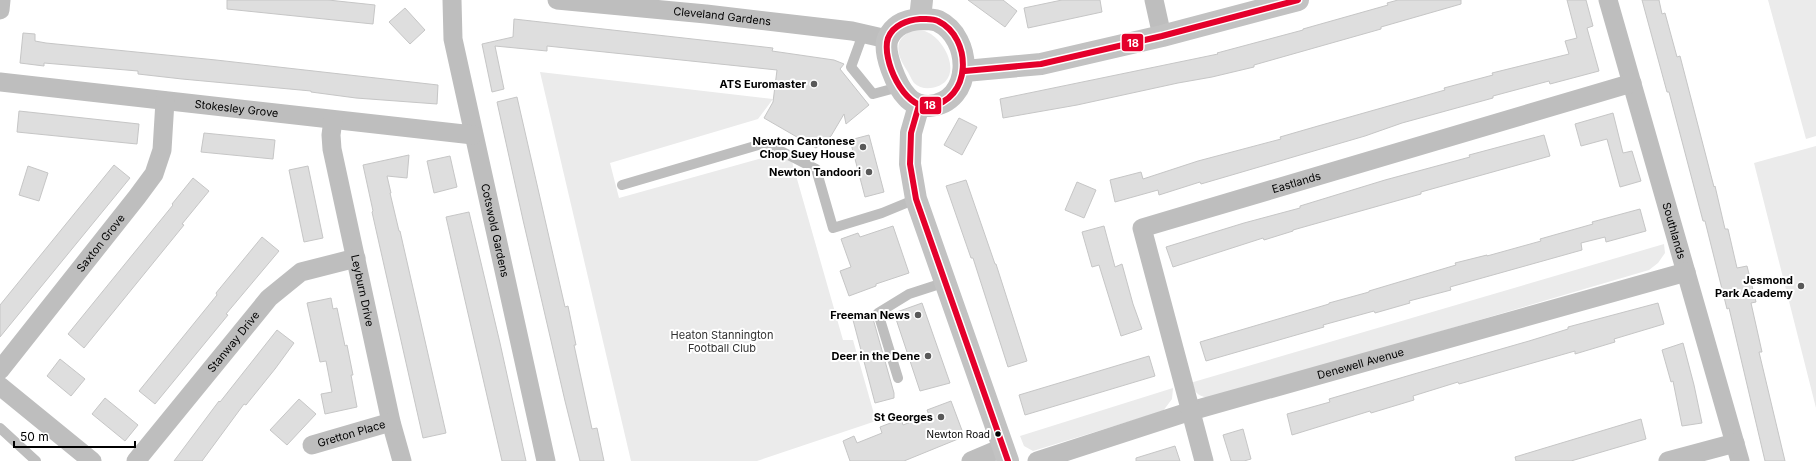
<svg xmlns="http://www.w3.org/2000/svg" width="1816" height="461" viewBox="0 0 1816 461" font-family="Inter,sans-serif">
<rect width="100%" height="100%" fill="#fff"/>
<path fill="#ebebeb" d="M1768 0H1816V136L1806 139Z
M914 30C919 30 924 30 929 33 943 40 959 68 945 82 937 89 922 91 914 83 911 79 909 73 906 69 896 53 893 38 914 30Z
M540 72 773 99 758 119 610 163 619 198 780 153 791 158 843 340H853L876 421 757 461H631Z
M1816 146V408L1754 163Z
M1664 244 1665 253 1658 263 1649 270 1217 397C1202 398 1197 397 1190 383Z
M1173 388 1172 399 1163 411 1033 451 1024 446 1020 436Z"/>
<path fill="#dedede" stroke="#c6c6c6" d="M227 0H328L375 5 373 24 227 9Z
M968 0H1003L1017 11 1005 27Z
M1062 0H1100L1102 12 1028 28 1024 8Z
M1398 0H1461V4L1381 27V29L1254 65V67L1212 77 1178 83 1077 105 1003 118 1000 99 1218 54 1217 53 1303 30V29L1388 5 1387 3Z
M1567 0H1586L1593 26 1587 28 1599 71 1550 84 1549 81 1493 96V98L1402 123 1365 136 1201 184 1200 182 1159 195 1158 190 1115 202 1110 180 1141 172 1143 179 1198 161 1281 139 1280 137 1318 126 1445 90 1444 88 1493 75 1492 73 1569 54 1565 41 1577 38Z
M1642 0H1659L1662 14 1665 13 1677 57 1680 56 1714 187 1715 186 1725 229H1728L1737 268 1747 266 1756 302 1751 303 1762 352H1759L1785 461H1765L1729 308 1727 309 1705 221H1703L1669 92H1667Z
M405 8 425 30 410 44 389 22Z
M514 19 773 48 772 51 834 60 844 64 840 69 869 105 846 124 844 114 831 136 816 148 764 118 773 102 777 70 547 46V51L495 46 504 89 492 92 482 44 513 37Z
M23 33 35 34V41L46 43 216 60 438 85 437 104 356 98 311 92V91L182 79 138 74V71L44 63V66L20 63Z
M517 97 565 307 568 306 576 345H574L592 429 597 428 604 461H580L565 401 523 220 497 102Z
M19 111 139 124 137 144 17 132Z
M1613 113 1623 153 1632 151 1641 181 1620 187 1607 139 1581 146 1575 124Z
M959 118 977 127 962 155 944 145Z
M204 133 275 140 273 159 201 152Z
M869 135 884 192 865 197 850 140Z
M1544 135 1550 156 1421 192V194L1293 230V231L1264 240 1263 238 1173 267 1166 247 1244 223 1300 208V206L1385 180 1470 157 1469 155Z
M409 155 407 178 387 176 391 193H390L399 231H400L446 433 423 438 372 212 373 211 363 165Z
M450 156 457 187 434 193 427 161Z
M114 165 130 178 0 337V305Z
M28 166 48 173 39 201 19 195Z
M308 166 323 238 304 242 289 170Z
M193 178 209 191 182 224 184 225 84 348 68 334 173 205 172 204Z
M966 180 995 264H996L1027 361 1008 367 973 258H971L946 186Z
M1077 182 1096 190 1084 218 1065 210Z
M1640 209 1646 231 1606 242 1605 237 1581 243 1582 250 1450 287 1451 290 1409 301 1410 303 1375 313 1374 311 1323 325 1324 327 1206 361 1200 342 1329 304V303L1369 292V291L1456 265 1455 263 1487 255V256L1541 241 1540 239 1593 224 1592 222Z
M469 212 500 343 526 461H502L464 296 446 217Z
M893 226 909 273 876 284V286L849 296 840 271 851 267 841 239 858 233 860 237Z
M1104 226 1115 267 1122 264 1133 304 1142 329 1121 336 1099 265 1092 267 1082 232Z
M262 237 279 251 226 314 228 315 155 404 139 391 217 295 216 293Z
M331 298 333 309 337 308 345 346 347 345 353 375H351L357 407 325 414 321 394 332 392 326 361 320 362 307 303Z
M922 303 950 383 920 391 894 313Z
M1658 303 1664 324 1614 339 1615 342 1575 354V351L1459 384 1458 382 1413 396 1414 400 1371 413 1370 411 1292 435 1287 414 1330 402 1329 399 1414 374 1529 341 1568 329V327Z
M872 315 894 393V398L875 403 853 320Z
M277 330 294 343 275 369 246 405 244 404 202 461H174L219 401 220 402Z
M1683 343 1694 385 1702 423 1682 426 1673 381 1671 382 1662 350Z
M1149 356 1155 376 1025 415 1019 395Z
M60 359 85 379 71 396 47 376Z
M105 398 138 425 125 441 92 414Z
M299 399 316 414 287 445 270 430Z
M951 401 963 433 956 435 958 439 904 461H850L843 441 854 436 857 443 882 433 880 427 901 419 903 425 929 415 927 410Z
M1641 419 1646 439 1571 461H1516L1515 457Z
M1243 429 1251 459 1244 461H1231L1223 435Z
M1175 446 1180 461H1136V458Z"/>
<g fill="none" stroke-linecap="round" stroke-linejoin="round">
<path stroke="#bebebe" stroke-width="10" d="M863 34 851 67 873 94 899 87
M622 185 765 143 816 169 833 228 882 213 916 199
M898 378 878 313 909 294 946 282
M0 428 36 461"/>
<g stroke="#bebebe" stroke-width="19">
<path id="s1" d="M452 0 453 39 546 461"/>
<path id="s2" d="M557 0 706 14 852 31 887 39"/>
<path d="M1154 0 1162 36"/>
<path id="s3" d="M1608 0 1740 461"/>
<path d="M0 10 1 0"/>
<path id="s4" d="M0 82 473 135"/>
<path id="s5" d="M333 120 331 135 332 149 391 422 402 461"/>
<path id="s6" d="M0 370 137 197 154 174 162 150 165 101"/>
<path d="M0 386 92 461"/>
<path id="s7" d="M312 445 391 422"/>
<path id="s8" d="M136 461 269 298 301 272 356 258"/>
<path d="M971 461 1004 447"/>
<path id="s9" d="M1037 461 1191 411 1686 272"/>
<path id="s10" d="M1204 461 1142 228 1632 83"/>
<path d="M1668 461 1735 443"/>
</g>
<path stroke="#c2c2c2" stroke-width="22" d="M920 19C925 19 933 19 938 21 973 38 974 102 929 106 921 106 912 103 907 97 897 87 882 52 888 38 894 25 907 20 920 19Z
M920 19 922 0
M965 71 1041 64 1162 36 1298 0
M919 105 911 133 910 164 916 199 1008 461"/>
<g stroke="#fff" stroke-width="9">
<path id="bus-1" d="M920 19C926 19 933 18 938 21 973 38 972 101 929 106 904 109 881 59 888 38 893 25 908 20 920 19Z
M965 71 1041 64 1162 36 1298 0
M919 105 911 133 910 164 916 199 1008 461"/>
</g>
<use href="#bus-1" stroke="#e4002b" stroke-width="6"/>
</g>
<g fill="#595959" stroke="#fff" stroke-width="1.5">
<circle cx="814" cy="84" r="4"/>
<circle cx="863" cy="147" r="4"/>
<circle cx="869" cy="172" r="4"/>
<circle cx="1801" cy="286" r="4"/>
<circle cx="918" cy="315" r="4"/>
<circle cx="928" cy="356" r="4"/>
<circle cx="941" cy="417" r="4"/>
</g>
<circle fill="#000" stroke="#fff" stroke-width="1.5" cx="998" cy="434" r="3.5"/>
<g text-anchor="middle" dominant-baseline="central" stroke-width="4" stroke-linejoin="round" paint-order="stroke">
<g font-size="10" fill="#000" stroke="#fff" text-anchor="end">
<text x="990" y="434">Newton Road</text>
</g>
<g font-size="11" fill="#000" stroke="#fff">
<text stroke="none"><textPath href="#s2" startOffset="166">Cleveland Gardens</textPath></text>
<text stroke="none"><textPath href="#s4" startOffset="238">Stokesley Grove</textPath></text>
<text stroke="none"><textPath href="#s10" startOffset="402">Eastlands</textPath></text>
<text stroke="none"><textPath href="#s3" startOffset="240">Southlands</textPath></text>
<text stroke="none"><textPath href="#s1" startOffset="235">Cotswold Gardens</textPath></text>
<text stroke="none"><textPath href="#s6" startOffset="162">Saxton Grove</textPath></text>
<text stroke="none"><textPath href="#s5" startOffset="174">Leyburn Drive</textPath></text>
<text stroke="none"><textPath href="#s8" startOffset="154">Stanway Drive</textPath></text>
<text stroke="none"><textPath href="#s9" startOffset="338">Denewell Avenue</textPath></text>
<text stroke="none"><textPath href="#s7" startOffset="41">Gretton Place</textPath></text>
</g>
<g font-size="11" font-weight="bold" fill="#000" stroke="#fff" text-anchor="end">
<text x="806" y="84">ATS Euromaster</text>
<text x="855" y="141">Newton Cantonese<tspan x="855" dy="13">Chop Suey House</tspan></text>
<text x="861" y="172">Newton Tandoori</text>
<text x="1793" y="280">Jesmond<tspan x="1793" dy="13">Park Academy</tspan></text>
<text x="910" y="315">Freeman News</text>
<text x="920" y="356">Deer in the Dene</text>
<text x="933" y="417">St Georges</text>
</g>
<g font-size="11" fill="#313131" stroke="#fff">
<text x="722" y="335">Heaton Stannington<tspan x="722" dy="13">Football Club</tspan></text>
</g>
</g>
<g stroke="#fff" stroke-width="1.5">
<rect x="1121" y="33" width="23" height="19" rx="4" fill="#e4002b"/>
<rect x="919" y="96" width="23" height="19" rx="4" fill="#e4002b"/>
</g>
<g font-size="11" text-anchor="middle" font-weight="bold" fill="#fff">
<text x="1133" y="47">18</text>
<text x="930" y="109">18</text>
</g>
<path d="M14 441v6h121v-6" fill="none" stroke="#000000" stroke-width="2"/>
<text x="20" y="441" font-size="12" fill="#000000" stroke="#ffffff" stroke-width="3" paint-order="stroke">50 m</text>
</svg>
